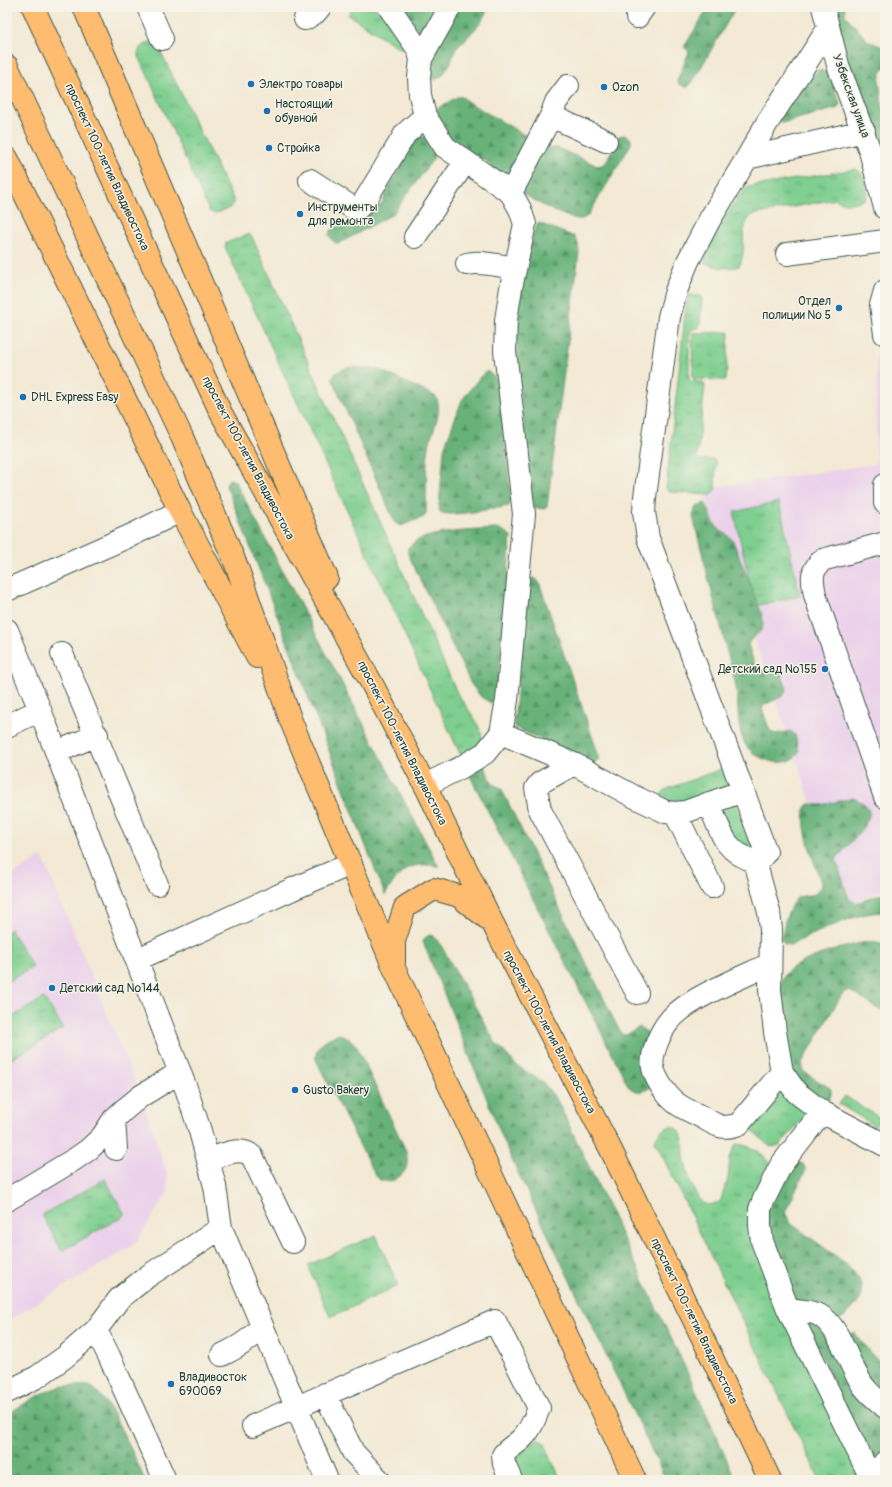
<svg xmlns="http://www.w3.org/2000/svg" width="892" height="1487" viewBox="0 0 892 1487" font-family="Pangolin,sans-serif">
<defs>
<pattern id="grass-tufts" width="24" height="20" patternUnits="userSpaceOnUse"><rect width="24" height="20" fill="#7fcf90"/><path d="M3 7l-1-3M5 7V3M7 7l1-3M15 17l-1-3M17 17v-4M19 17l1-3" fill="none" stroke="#67a976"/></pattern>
<pattern id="forest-firs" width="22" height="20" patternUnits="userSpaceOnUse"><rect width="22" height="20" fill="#67b27a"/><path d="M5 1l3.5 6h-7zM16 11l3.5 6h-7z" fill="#549265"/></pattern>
</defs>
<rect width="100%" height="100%" fill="#f7f3e8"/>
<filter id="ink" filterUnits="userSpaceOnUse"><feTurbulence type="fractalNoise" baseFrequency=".025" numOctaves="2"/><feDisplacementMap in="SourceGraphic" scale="8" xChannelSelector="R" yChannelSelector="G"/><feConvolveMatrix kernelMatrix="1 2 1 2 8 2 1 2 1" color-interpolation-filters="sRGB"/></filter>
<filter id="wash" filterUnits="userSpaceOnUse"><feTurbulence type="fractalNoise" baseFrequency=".012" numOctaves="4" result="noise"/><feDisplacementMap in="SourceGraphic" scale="16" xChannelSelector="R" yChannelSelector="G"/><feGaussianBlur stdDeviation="0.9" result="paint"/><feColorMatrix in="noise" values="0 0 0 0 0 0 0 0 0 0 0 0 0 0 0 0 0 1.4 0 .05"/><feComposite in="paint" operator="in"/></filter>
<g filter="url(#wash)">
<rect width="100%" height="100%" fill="#f3e9d4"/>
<path fill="#ebd1eb" d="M885 353V889L850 904 825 841 705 498 710 488 876 464 877 354Z
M42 856 141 1096 167 1173 168 1192 135 1244 7 1321V879Z"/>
<path fill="url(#grass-tufts)" stroke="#4f8662" d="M353 7H373L394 20 404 41 401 49 348 15Z
M151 41 158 46 234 201 231 207 215 214 209 211 138 54 140 48Z
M856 169C865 173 869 190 865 199 855 203 845 206 836 199L752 215C736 230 749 250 739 266 730 270 712 267 704 262 711 240 731 202 748 187Z
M249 234 252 237 458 695C468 709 480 723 483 741L461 756 225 247 226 243Z
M689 295 701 296 702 299 700 326 698 328 692 329 689 334V379L692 382H703L705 386 697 457 700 460 713 459 716 462 715 490 711 495 669 492 666 489 687 297Z
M729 332 726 380 693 379 692 333Z
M779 502 800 596 755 606 734 512Z
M726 767 735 785 676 807 661 798V794L665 790Z
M735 801 754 844C748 852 740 846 733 842L722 806Z
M10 929 33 967 7 982V931Z
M44 998 63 1028 7 1062V1020Z
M779 1085 805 1110 806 1115 780 1145 773 1147 769 1146 750 1128Z
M845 1096 880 1118 875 1126 839 1104Z
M671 1126C674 1127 678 1129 679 1131 685 1138 683 1147 684 1155 686 1168 693 1198 705 1204 710 1206 715 1203 720 1202L728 1179 730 1158 736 1144C749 1145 763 1152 770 1163L752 1197 751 1209 865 1480H820L655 1141C658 1132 663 1129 671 1126Z
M105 1179 125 1215 62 1251 42 1215Z
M376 1235 398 1286 330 1317 308 1265Z
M538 1439 544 1442 561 1480H518C516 1475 513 1470 513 1465 511 1453 529 1442 538 1439Z"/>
<path fill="url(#forest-firs)" stroke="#437857" d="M396 7H441L424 37Z
M455 7H489L480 24 455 50 451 62 443 75 435 80 428 77 425 73Z
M709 7H736L692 83 687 88 680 85 677 81 689 52 684 47Z
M828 7H845V15L868 41 885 48V67L881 73 879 80 885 126V191Z
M822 70 828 73 840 103 838 108 782 123 778 122 790 100 817 71Z
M457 97H462L468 102 547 148H558L598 166 605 164 619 136 625 135 631 139V144L589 214 583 219C562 221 512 187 493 174L491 166 485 160 476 156 446 136 435 111 438 108Z
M421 136 427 138 436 149 433 159 393 214 338 244 333 241 329 235 331 230 377 208 382 203 390 185 416 141Z
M539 223 575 237 578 243 579 253 547 507 544 509 533 507 518 374 516 322 519 292 535 227Z
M354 367 369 368 382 371 435 396C445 412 431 430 429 447 425 468 427 491 426 513L424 517 401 526 395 523 332 378C338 370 344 368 354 367Z
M487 371 498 380 511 500 509 506C495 508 450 518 440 512L439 505 444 450 446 443 462 400 480 377Z
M229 479 235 481 439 867C433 866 426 864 420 865 403 866 393 882 385 895 331 758 280 621 226 485Z
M705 503C710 510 711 519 716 526 721 533 728 533 733 541L762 614C766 636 756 630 748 644L755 666 759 670 774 668 781 673 787 689 783 696 764 705 762 709 770 731 775 734 791 731 795 735 799 752C789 772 754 760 745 744 736 726 739 706 736 687 732 668 726 650 722 631 712 593 702 554 693 516L696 506Z
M495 529C502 530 507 531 511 537L497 693 495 700 491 703 481 697 471 684 408 554V548C421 530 474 531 495 529Z
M532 578 536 579 539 582 600 759 597 762 593 764 516 728 514 724 528 580Z
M484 766 493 784 501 788 621 1034 626 1035 640 1027 647 1033 653 1085C646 1092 637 1094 629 1087L470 776 471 772Z
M853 798C878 807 870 820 857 835 850 844 843 851 836 859L849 899 856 903 885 893V913C863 908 811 936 790 945L785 944 781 939 785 921 792 904 798 897 815 894 822 886C816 865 799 827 806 806L809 804 821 805Z
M429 935 433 936 439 942 495 1042 517 1066 543 1082 557 1100 693 1384 736 1480H666L510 1156 423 942 425 938Z
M866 942H873L885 945V1014L854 993 849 991 844 992 841 996 802 1063 804 1072 830 1088C833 1095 830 1099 825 1104L791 1077 781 991C781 985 781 978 786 973 801 958 845 946 866 942Z
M340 1034 349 1038 356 1045 406 1151C410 1169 405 1174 390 1182L380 1180 374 1173 320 1068C319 1065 316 1061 316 1058 315 1044 329 1037 340 1034Z
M798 1162 803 1164 806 1170 785 1212 790 1223 844 1262 859 1279 862 1287 860 1300 846 1316 839 1319 794 1303 768 1243 767 1212 789 1169Z
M804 1319H813L885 1414V1452L871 1464Z
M854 1332 873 1356 878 1360 885 1359V1400L872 1388 847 1340 850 1334Z
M64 1386C71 1386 81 1385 89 1386 107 1391 136 1461 145 1480H7V1414C25 1404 43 1390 64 1386Z"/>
</g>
<g filter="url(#ink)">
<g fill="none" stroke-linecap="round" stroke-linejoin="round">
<g stroke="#3f574c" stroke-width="24">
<path id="minor" d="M148 7 162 39
M389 7 418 49 421 59
M823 7 838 65 870 151 885 208
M637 17 644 7
M305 19 315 13 320 7
M568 86 556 102 551 116 606 141
M747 158 864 131
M310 180 356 210 364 202 401 141 405 134 425 116
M511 193 551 116
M415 237 465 162
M787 254 885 241
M467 264C482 260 499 267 515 267
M885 291 881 305 885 334
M885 485V503
M885 543 822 560C810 573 812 578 815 595L885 797
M7 590 134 534 180 511
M7 630 40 710 187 1091 200 1131 215 1186 221 1228 327 1480
M62 654 157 884
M7 726 40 710
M501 733 574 764 633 796 666 812 675 813 685 812 743 791 648 538 644 512 645 497 669 317 676 291 687 263 710 219 747 158 767 123 828 29
M57 752 97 735
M574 764 540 783 536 788 540 810 637 993
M425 785 460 768 485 753 501 733 507 700 524 514 505 351 506 320 511 288 525 224 520 209 511 193 445 147 425 116 420 95 419 78 421 59 450 7
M743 791 766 852 762 857 755 861 769 912 771 930 770 990 775 1032 782 1072 796 1092 822 1112 781 1165 764 1199 760 1209V1226L762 1241 788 1309 872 1480
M709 803C720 830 724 853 755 861
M675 813 712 887
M138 959 295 888 351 864
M770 964C743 977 688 998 670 1020 661 1030 650 1054 653 1068 656 1080 666 1095 676 1103 684 1109 692 1112 700 1116 715 1124 721 1131 739 1124L782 1072
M822 1112 885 1145
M114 1119 116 1149
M208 1160C221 1156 240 1145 252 1156L293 1242
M7 1200 75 1159 88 1150 102 1137 114 1119 125 1109 141 1096 180 1072
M788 1309C797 1310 811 1311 819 1315 839 1326 846 1358 858 1377 864 1390 875 1398 885 1407
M96 1330 109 1356 165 1480
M222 1355C240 1346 249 1341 262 1326
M7 1392 37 1377 65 1357 96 1330 119 1299 148 1276 200 1242 221 1228
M325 1394 353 1452 379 1480
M253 1426 495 1321 539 1408C535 1418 531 1429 524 1436 518 1444 509 1447 503 1455L504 1464 511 1480
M869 1474 879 1469 885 1462"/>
</g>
<g stroke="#3f574c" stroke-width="24">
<path id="highway" d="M33 7 221 413 371 682 425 785 492 922 610 1148 707 1347 770 1480
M84 7 327 578
M7 66 182 437 237 567 291 721 394 968 635 1480
M7 158 180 511 257 657
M394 962V941L405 907 434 889 459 896 488 919"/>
</g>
<use href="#minor" stroke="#fff" stroke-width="22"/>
<use href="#highway" stroke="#febc70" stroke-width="22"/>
</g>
</g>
<g fill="#1f6fb2" stroke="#f7f3e8" stroke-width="1.5">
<circle cx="251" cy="84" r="4"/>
<circle cx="604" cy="87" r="4"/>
<circle cx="267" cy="111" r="4"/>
<circle cx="269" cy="148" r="4"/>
<circle cx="300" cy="214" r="4"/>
<circle cx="839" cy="308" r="4"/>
<circle cx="23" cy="397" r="4"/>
<circle cx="825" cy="669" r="4"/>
<circle cx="52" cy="988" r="4"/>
<circle cx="295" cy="1090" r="4"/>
<circle cx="171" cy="1384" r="4"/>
</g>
<g text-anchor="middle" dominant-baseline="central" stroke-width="3" stroke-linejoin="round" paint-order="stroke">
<g font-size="12" fill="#1f3d34" stroke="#f7f3e8" text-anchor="start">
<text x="259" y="84">Электро товары</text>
<text x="612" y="87">Ozon</text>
<text x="275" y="104">Настоящий<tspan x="275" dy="14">обувной</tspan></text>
<text x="277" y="148">Стройка</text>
<text x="308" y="207">Инструменты<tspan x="308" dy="14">для ремонта</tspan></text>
<text x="831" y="301" text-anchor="end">Отдел<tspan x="831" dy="14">полиции № 5</tspan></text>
<text x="31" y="397">DHL Express Easy</text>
<text x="817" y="669" text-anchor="end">Детский сад №155</text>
<text x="60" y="988">Детский сад №144</text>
<text x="303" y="1090">Gusto Bakery</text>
<text x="179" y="1377">Владивосток<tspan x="179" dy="14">690069</tspan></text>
</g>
<g font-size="12" fill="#1f3d34" stroke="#f7f3e8">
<text transform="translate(851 96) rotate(70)">Узбекская улица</text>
<text transform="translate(107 167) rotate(65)">проспект 100-летия Владивостока</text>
<text transform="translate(248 458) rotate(62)">проспект 100-летия Владивостока</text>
<text transform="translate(402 743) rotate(63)">проспект 100-летия Владивостока</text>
<text transform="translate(549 1032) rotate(62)">проспект 100-летия Владивостока</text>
<text transform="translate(694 1321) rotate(64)">проспект 100-летия Владивостока</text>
</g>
</g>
<rect width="892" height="1487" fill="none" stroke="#f7f3e8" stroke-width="24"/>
</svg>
